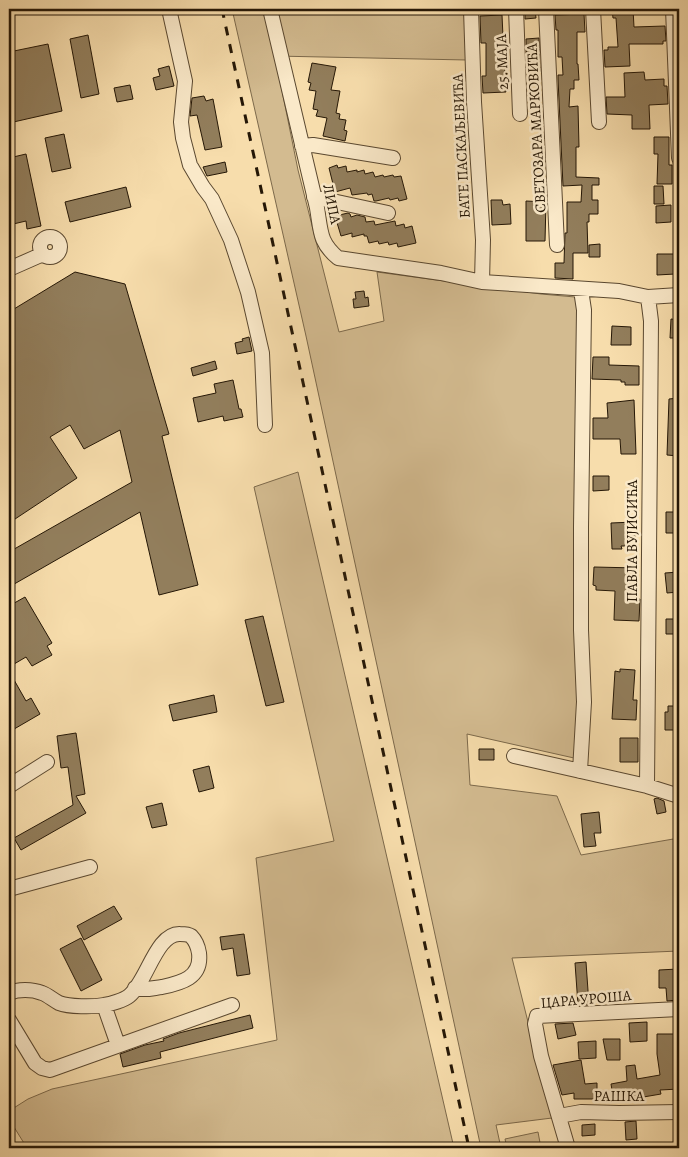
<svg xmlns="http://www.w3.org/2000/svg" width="688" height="1157" viewBox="0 0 688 1157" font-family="Alegreya,serif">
<rect width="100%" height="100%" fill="#f7ddac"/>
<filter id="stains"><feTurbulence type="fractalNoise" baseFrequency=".004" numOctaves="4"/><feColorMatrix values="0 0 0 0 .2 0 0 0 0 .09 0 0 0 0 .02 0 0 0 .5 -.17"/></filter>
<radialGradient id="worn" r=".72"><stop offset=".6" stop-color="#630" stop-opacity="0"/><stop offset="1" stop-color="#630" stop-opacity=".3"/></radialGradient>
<path fill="#d3bb90" stroke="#7c694b" d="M232 9H466L467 60 275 56 298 170 339 332 384 321 377 272 541 294 575 297 579 309V700L574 758 467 734 470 785 557 796 581 855 679 838V951L512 958 552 1118 496 1125 501 1148H481L306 336Z
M298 472 454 1148H27L9 1119V1111L28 1099 52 1089 277 1040 256 858 334 841 254 487Z
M538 1132 541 1148H507L505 1139Z"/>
<path fill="#927e5c" stroke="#251706" d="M525 9H535L536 18 525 19Z
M612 9H633L634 27 665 26 666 41H663V44H629L630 66 605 67 604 50H608V47H618L616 18H613Z
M584 14 585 32H577V64H578L579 80H574V89H570L569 107 578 106 579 147H576V177L599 178V185H592V200H598V214H589V222H587L588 253H573V279L555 278V263H564L565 233H567V202H581L582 185 563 186 558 79V75H563L562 57H558V30H556L555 15Z
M502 15 503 37 496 38 497 54H504L506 92 483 93 482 76H486V43H481L480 16Z
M88 35 99 94 81 98 70 39Z
M539 38 540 72 527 73 526 39Z
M48 44 62 111 9 123V52Z
M312 63 336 67 331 90 340 91 336 113 340 114 339 119 346 120 344 130 347 131 345 141 323 136 327 118 316 116 318 110 313 109 316 91 309 90 311 83 308 82Z
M169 66 174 86 156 90 153 78 160 76 158 69Z
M644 72 645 80 664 79V86H667L668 104 649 105 650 129H632V115L607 114 606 97H625L624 73Z
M130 85 133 99 117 102 114 88Z
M204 96 206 101 213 99 222 147 205 150 197 115 190 116 192 98Z
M64 134 71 168 52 172 45 138Z
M654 137H669V165H672V184H657L658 154H654Z
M26 154 41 226 27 229 26 221 9 225V158Z
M225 162 227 172 207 176 203 167Z
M337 165 338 168 346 166 347 172 357 170V172L364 170 365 174 373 172 375 177 383 175 384 177 393 175 394 177 401 176 407 199 399 201 398 198 390 200 389 198 376 201H374L372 194 368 195 367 193 352 195 350 188 335 192 329 168Z
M654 186H663L664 204H654Z
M126 187 131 207 70 222 65 202Z
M491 200H502L503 205 510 204 511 224 492 225Z
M526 201 546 202 545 241H526Z
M671 205V222L656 223V206Z
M348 213 350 214 351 217 357 215 365 217 366 222 374 221 375 225 395 221 396 226 404 224 405 228 412 226 416 243 398 247 397 243 389 245 388 242 379 244 378 241 369 243 367 236H364V234L352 237V233L341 236 335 216Z
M600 244V257H589V245Z
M657 254H674L675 274 657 275Z
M75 272 125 284 169 434 162 436 198 585 159 595 140 512 9 587V552L132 482 120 430 84 449 70 425 50 437 77 478 9 523V312Z
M364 291 365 298 368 297 369 306 354 308 353 299H356L355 292Z
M671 319 679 320V338H670Z
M612 326 631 327V345H611Z
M249 337 252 351 237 354 235 343 243 341 242 339Z
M593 357H609V365L639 366V385H625V382H621V380L592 379Z
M215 361 217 369 193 376 191 368Z
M233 380 239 409H241L243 417 224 421 223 416 198 422 193 398 216 393 214 384Z
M679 398V456L667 455 669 399Z
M634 400 636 454H621L620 439H593V418H608L607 403Z
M593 476H609V490L593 491Z
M666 512H679V533H666Z
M634 522 635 539 626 540V546H621L622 549H612L611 523Z
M594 567 637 568V599H640L639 621 614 620 615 591 596 590V586L593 585Z
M679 572V592L667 593 665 573Z
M25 597 52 643 47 646 52 655 32 666 26 657 9 667V606Z
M263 616 284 702 266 706 245 620Z
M666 619H679V634H666Z
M620 669 635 670 633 700H637L636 720 612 719 615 671 620 672Z
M9 671 26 701 31 698 40 714 9 732Z
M214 695 217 712 173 721 169 705Z
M668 706H679V730H665V712H668Z
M76 733 85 794 76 796 86 813 21 850 14 838 73 805 68 767 61 768 57 736Z
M620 738H638V762H620Z
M479 749H494V760H479Z
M209 766 214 788 199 792 193 770Z
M657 798 664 801 666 812 657 814 654 799Z
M162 803 167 825 152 828 146 807Z
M599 812 601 833H594L596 846 584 847 581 814Z
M114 906 122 919 84 940 77 926Z
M244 934 250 974 237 976 233 948 222 950 220 937Z
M81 938 102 980 81 991 60 949Z
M586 962 589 1005H578L575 963Z
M678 969V1000L667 1001 666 988H659V970Z
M250 1015 253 1028 160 1052 161 1058 123 1067 120 1054 145 1045 164 1041 163 1039 179 1033Z
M647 1022V1041L630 1042 629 1023Z
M573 1023 576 1035 558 1039 555 1024Z
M657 1034H677V1061L679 1060V1089L660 1090 661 1094 614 1102 611 1084 627 1081 626 1066 635 1065 637 1079 660 1075 657 1054Z
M603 1039H620V1060H607Z
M596 1041V1058L579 1059 578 1042Z
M581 1060 585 1084 597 1083V1099H574V1093L562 1095 553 1065Z
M636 1121 637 1139 626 1140 625 1122Z
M595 1124V1135L582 1136V1125Z"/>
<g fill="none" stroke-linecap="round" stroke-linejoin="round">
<g stroke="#5a4830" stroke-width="16">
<path id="minor" d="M169 9 185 81 181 122 183 138 190 165 203 187 212 199 231 240 248 292 262 353 265 425
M270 9 317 208C321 231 319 242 338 258L441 273 482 282 619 291 648 297 679 295
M471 9 474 102 483 240 482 282
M516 9 520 114
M546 9 557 245
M593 9 599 122
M673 9 679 158
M302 146 313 145 393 158
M314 197 388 213
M40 247a10 10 0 1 1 20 0a10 10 0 1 1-20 0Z
M9 269 43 254
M514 756 647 786 679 796
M580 771 584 702 581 630V527L584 310 581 290
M9 786 47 762
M647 786 651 321 648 297
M9 889 90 867
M9 993C18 989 32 989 42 993 48 995 53 1000 59 1003 69 1007 93 1007 104 1005 111 1004 124 1000 129 996 147 982 156 933 180 934 185 934 188 934 191 936 196 941 198 947 199 953 202 978 181 983 162 987 153 988 144 991 135 988
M104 1005 118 1045
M9 1020 35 1063 42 1068 50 1070 232 1005
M559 1116 581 1112 619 1113 679 1112
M568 1148 541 1056 535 1024 537 1016 679 1009"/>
</g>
<use href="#minor" stroke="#fae9c9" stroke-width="14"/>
<path stroke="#251706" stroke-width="3" stroke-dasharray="9 9" stroke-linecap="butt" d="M222 9 469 1148"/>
</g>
<g text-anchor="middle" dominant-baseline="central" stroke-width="5" stroke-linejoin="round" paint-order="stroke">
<g font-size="15" fill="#251706" stroke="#fae9c9">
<text transform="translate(502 62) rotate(-92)">25. МАЈА</text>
<text transform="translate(536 128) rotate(-93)">СВЕТОЗАРА МАРКОВИЋА</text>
<text transform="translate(461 146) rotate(-93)">БАТЕ ПАСКАЉЕВИЋА</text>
<text transform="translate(332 204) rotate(78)">ЛИПА</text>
<text transform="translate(632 541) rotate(-90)">ПАВЛА ВУЈИСИЋА</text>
<text transform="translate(586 999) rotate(-5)">ЦАРА УРОША</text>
<text x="619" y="1096">РАШКА</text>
</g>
</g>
<rect width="688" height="1157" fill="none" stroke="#f7ddac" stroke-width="30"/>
<rect x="10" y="10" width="668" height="1137" fill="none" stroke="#251706" stroke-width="2.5"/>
<rect x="15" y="15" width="658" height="1127" fill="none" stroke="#251706"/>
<rect width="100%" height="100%" filter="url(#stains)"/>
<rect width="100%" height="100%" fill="url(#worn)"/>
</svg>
